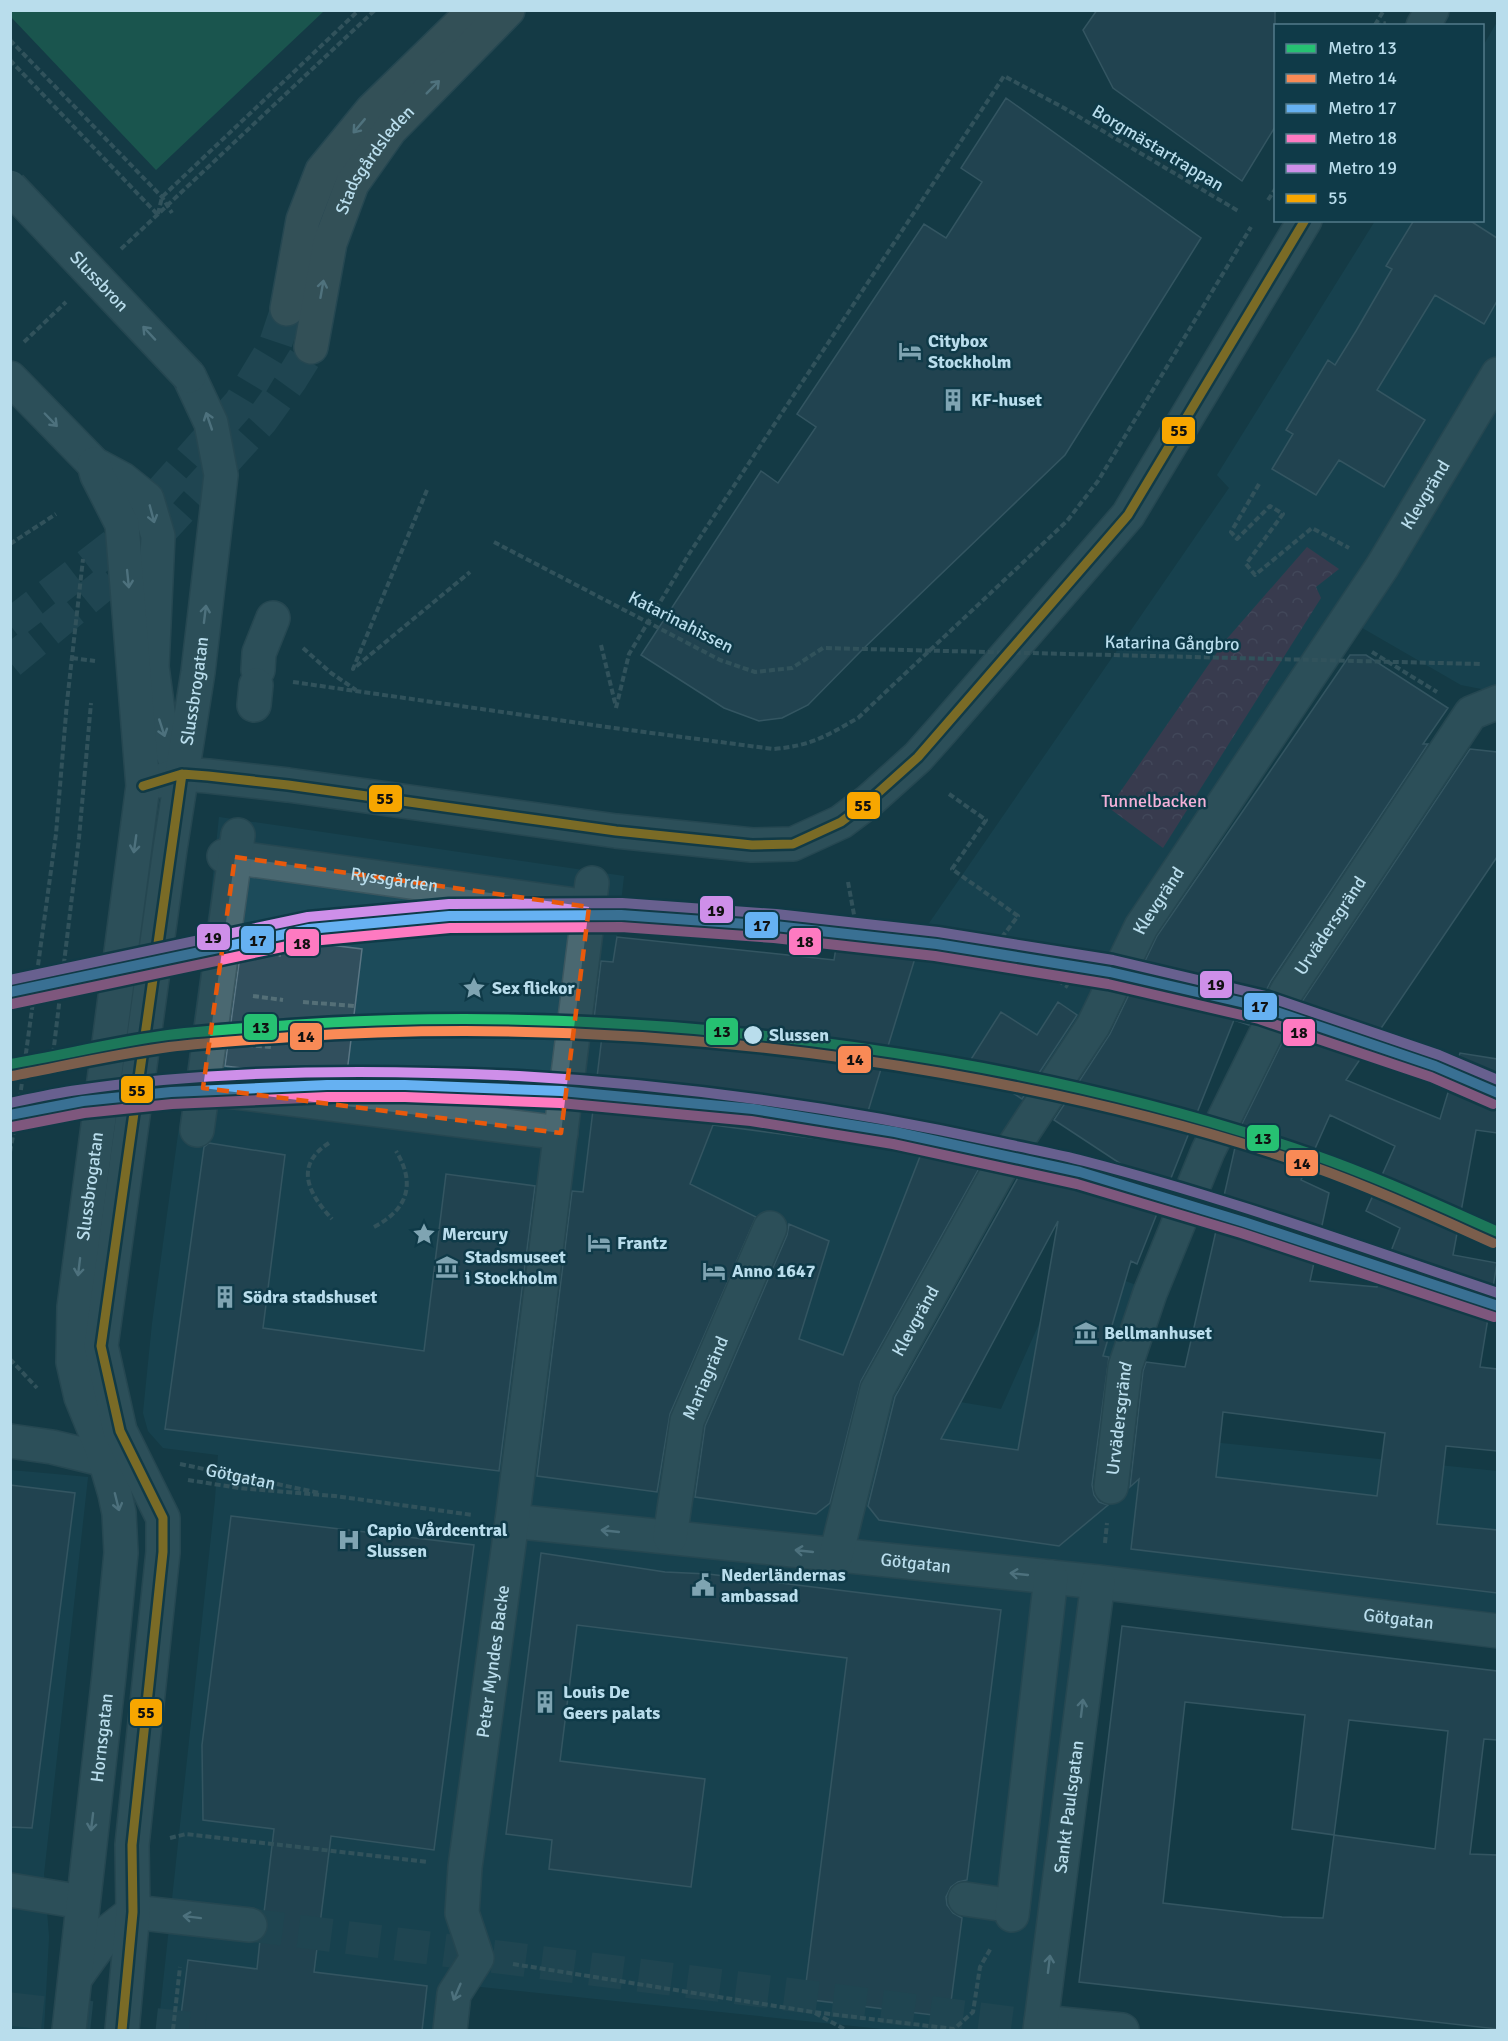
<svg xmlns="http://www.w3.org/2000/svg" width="1508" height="2041" viewBox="0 0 1508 2041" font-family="Signika,sans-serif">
<defs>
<pattern id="park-crowns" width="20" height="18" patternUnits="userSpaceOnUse" patternTransform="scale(1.5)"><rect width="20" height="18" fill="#653c5a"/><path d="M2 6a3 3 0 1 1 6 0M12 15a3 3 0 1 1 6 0" fill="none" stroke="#795872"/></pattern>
</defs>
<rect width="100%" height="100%" fill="#143b46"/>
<path fill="#1c4b5a" d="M1497 22V692L1461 685 1352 622 1171 889 883 1389 1001 1409 1068 1259 1149 1290 1113 1432 1497 1471V1639L1099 1584 1042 2030H892L472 1986 466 2030H158L215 1500 218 1455 163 1448 148 1431 143 1413 152 1324 211 895 219 817 624 876 617 937 834 960 841 917 923 932 1229 488 1217 475 1375 221 1482 220 1483 46Z
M10 1470 88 1477 44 1874 49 1937 44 2030H11Z"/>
<path fill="url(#park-crowns)" d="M1307 547 1339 569 1316 587 1321 598 1163 848 1109 808 1225 641Z"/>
<path fill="#237759" d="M11 10H324V11L156 170 11 17Z"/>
<path fill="#314f5d" stroke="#5a7684" stroke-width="1.5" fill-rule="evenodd" d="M1097 10H1275V127L1242 181 1113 88 1083 30Z
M1006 98 1201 238 1065 455 863 649 808 705 782 718 759 721 724 708 641 655 761 471 778 483 816 427 797 414 924 224 946 238 982 182 961 168Z
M1414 220H1469L1497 238V301L1484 324 1435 295 1377 390 1425 420 1384 487 1339 460 1316 495 1272 469 1293 434 1286 430 1328 360 1335 365 1356 331 1392 269 1386 266Z
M1350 655H1366L1448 708 1423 744H1428L1271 981 1249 1025 1234 1020 1165 1193 1054 1120 1110 1034 1157 936Z
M1470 749 1497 752V857L1346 1080 1440 1119 1460 1053 1497 1059V1133L1476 1130 1453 1255 1497 1263 1480 1367 1497 1369V1451L1446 1446 1437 1524 1497 1530V1593L1131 1549 1139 1479 1130 1487 1143 1371 1146 1362 1185 1367 1239 1130 1303 1000ZM1330 1115 1395 1146 1366 1211 1400 1228 1377 1287 1310 1281 1329 1193 1301 1180ZM1223 1412 1385 1433 1377 1496 1216 1477Z
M841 917 923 932 858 1144 713 1125 690 1184 756 1217 670 1414 657 1492 537 1476 572 1191 583 1192 603 1028 593 1027 601 961 613 962 617 937 834 960Z
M243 934 362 949 346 1081 225 1066Z
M1058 1002 1077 1015 1022 1099 968 1064 1001 1012 1037 1035Z
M933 1123 992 1145 861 1381 830 1503 816 1514 695 1497 705 1426 787 1235 789 1224 829 1241 799 1339 843 1355Z
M209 1143 285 1155 263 1328 424 1351 446 1174 535 1186 499 1471 165 1429 204 1147Z
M1029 1158 1160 1206 1137 1264 1131 1261 1103 1356 1109 1357 1092 1485 1094 1495 1099 1502 1108 1505 1059 1546 879 1520 868 1506 895 1397ZM1058 1221 1018 1450 941 1439Z
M10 1485 75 1493 32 1828 10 1827Z
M231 1516 474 1545 434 1850 331 1836 314 1972 427 1986 422 2031H179L188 1960 257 1969 260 1940 265 1936 269 1926 267 1918 264 1913 274 1829 203 1820 202 1745Z
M541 1553 665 1572 708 1574 1001 1610 967 1880 958 1882 951 1887 946 1897 947 1905 953 1913 962 1918 949 2017 804 1999 847 1658 577 1625 560 1761 705 1779 691 1887 549 1869 552 1840 506 1834Z
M1122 1626 1497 1671V1740L1484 1739 1470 1854 1497 1855V2029L1079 1982ZM1185 1702 1305 1715 1292 1829 1334 1835 1323 1918 1282 1917 1163 1903ZM1349 1720 1448 1731 1435 1849 1334 1835Z"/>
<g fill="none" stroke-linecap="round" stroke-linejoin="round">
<path stroke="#2d535f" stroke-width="33" stroke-dasharray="33 16" stroke-linecap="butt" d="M250 1925 1066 2030"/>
<path stroke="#2d535f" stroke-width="33" stroke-dasharray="33 16" stroke-linecap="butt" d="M10 625 114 545 240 403 275 345 287 309
M10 662 136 558 261 421 292 378 311 347"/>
<path stroke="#2d535f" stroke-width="33" stroke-dasharray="33 16" stroke-linecap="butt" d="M10 2009 205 2030"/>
<g stroke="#3b5760" stroke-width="36">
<g id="minor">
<path d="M1423 26 1432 10"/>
<path d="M10 378 94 464 122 479 147 499 158 536 152 667 160 726 182 774"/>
<path d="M258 670 259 653 273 618"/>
<path d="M254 705 256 685"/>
<path d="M160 781 182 774 208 776 288 785 616 831 752 845 793 844 841 822 869 801 918 757 942 730 1128 515 1305 220"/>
<path id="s2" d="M224 856 589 907"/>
<path d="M203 1088 561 1133"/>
<path d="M197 1130 238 835"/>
<path d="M10 1441 52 1447 122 1464"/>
<path id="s3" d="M1111 1487 1125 1367 1150 1293 1208 1151 1287 991 1471 713 1498 702"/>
<path id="s4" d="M512 1521 1098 1582 1498 1631"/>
<path id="s5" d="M670 1537 687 1421 770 1228"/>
<path id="s6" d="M836 1555 877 1390 1006 1158 1093 1026 1141 927 1382 567 1498 374"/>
<path d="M10 1890 82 1902"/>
<path d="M965 1899 1013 1906"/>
<path d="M1012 1915 1051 1577"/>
<path d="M76 1977 109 1931 133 1912 250 1925"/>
<path d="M1041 2022 1122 2030"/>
<path id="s7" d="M69 2030 109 1675 121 1553 119 1513 115 1494 101 1446 81 1397 73 1362 74 1307 143 786 122 524 97 475 94 464"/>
<path id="s8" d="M122 2030 133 1912 132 1845 163 1552V1518L120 1431 101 1346 170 849 198 672 221 475 211 423 189 376"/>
<path id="s9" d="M450 2030 454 1994 477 1958 462 1913 465 1867 512 1521 592 883"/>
<path id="s10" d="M1040 2030 1098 1582"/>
</g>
</g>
<g stroke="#3b5760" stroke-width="36">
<g id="major">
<path d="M287 309 303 220 322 171 372 110 475 10"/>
<path id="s11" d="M311 347 330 243 352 184 390 130 508 10"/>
</g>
</g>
<g stroke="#546f77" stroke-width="4" stroke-dasharray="6 3" stroke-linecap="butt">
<path d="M1375 25 1384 10"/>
<path d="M1375 26 1386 23"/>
<path d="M10 40 162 197 172 213"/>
<path d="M10 60 157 214"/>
<path d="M1268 200 1276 188"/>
<path d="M158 214 162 197 359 10"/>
<path d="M121 249 375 10"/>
<path d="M24 342 66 302"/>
<path d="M1259 484 1231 532 1237 539 1270 506 1283 514 1246 564 1255 575 1312 528 1349 548"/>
<path d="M427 490 353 669 470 572"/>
<path d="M10 544 56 514"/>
<path d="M601 645 616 707"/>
<path d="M303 648 331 673 356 690"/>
<path d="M1372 652 1437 692"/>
<path d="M72 658 95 661"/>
<path d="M293 682 614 728 773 749C811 746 826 736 858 718L1067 521 1098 481 1251 227"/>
<path d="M616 708 629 654 689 554 1004 76 1064 108 1240 212"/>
<path d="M949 794 986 820 952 869 1018 916 999 941 1068 987"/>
<path d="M848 882 855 920"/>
<path d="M261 952 281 955"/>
<path d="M253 996 283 1000"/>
<path d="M303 1002 355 1006"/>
<path d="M247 1045 271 1047"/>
<path d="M52 1063 79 838 91 703"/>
<path d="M10 1103 19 1104"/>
<path d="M329 1143C293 1166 309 1194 332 1219"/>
<path d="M10 1152 19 1104 56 834 67 702 83 559"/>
<path d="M374 1227C408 1209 416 1184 396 1151"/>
<path d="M10 1359 37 1388"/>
<path id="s1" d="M180 1464 320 1493"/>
<path d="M188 1480 239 1488 335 1496 473 1515"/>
<path d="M1105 1543 1107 1523"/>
<path d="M170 1838 186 1834 428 1862"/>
<path d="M513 1964 813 2012 954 2029 973 2012 980 1967 991 1948"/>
<path d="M815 2013 846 2030"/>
<path d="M173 2030 180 1967"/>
</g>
<use href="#minor" stroke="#4a6871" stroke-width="33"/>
<use href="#major" stroke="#5a6a6e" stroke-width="33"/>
<g stroke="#3b5760" stroke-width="36" stroke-linecap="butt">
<g id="minor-bridge">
<path id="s12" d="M10 187 189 376"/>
</g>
</g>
<path stroke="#546f77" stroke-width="4" stroke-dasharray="6 3" stroke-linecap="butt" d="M494 542 720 660 755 672 792 668 823 648 1480 664"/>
<use href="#minor-bridge" stroke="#4a6871" stroke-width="33"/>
<g stroke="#0f3a48" stroke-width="14">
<path id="bus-1" d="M143 786 182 774 208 776 288 785 616 831 752 845 793 844 841 822 869 801 918 757 1128 515 1305 220
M122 2030 133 1912 132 1845 163 1552V1518L120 1431 101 1346 182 774"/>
</g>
<use href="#bus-1" stroke="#f7a600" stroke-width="9"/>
<g stroke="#0f3a48" stroke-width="15">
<path id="metro-1" d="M10 1064C63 1055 115 1042 168 1035 209 1030 250 1028 290 1025 509 1010 728 1024 944 1061 1070 1083 1194 1113 1314 1155 1377 1177 1437 1205 1498 1232"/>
</g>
<g stroke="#0f3a48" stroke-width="15">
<path id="metro-2" d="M12 1076C64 1066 116 1054 169 1047 209 1042 250 1040 291 1037 509 1022 727 1036 942 1073 1067 1095 1191 1124 1311 1166 1373 1188 1433 1216 1493 1243"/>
</g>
<g stroke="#0f3a48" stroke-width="15">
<path id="metro-3" d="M10 992 309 929 449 916 621 915 775 926 937 944 1110 972 1262 1007 1435 1066 1498 1093
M10 1115 83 1101 171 1092 327 1085H405L561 1091 753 1109 895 1132 1080 1172 1244 1222 1498 1306"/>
</g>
<g stroke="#0f3a48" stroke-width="15">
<path id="metro-4" d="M12 1004 311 941 450 928 621 927 774 938 935 956 1108 984 1259 1019 1431 1077 1493 1104
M12 1127 84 1113 172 1104 327 1097H405L560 1103 751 1121 893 1144 1077 1184 1241 1233 1494 1317"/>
</g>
<g stroke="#0f3a48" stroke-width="15">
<path id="metro-5" d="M10 980 308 917 449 904 622 903 776 914 938 932 1113 960 1266 996 1439 1055 1498 1080
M10 1103C33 1098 55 1093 78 1090 220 1069 376 1069 519 1076 682 1085 842 1108 1002 1143 1029 1149 1057 1154 1084 1161 1224 1197 1361 1247 1498 1293"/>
</g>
<use href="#metro-1" stroke="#26c172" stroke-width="10"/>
<use href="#metro-2" stroke="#f98a56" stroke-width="10"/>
<use href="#metro-3" stroke="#66b1f2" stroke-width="10"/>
<use href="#metro-4" stroke="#fe7ac1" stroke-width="10"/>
<use href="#metro-5" stroke="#ce8fe9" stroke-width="10"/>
</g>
<defs><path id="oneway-shaft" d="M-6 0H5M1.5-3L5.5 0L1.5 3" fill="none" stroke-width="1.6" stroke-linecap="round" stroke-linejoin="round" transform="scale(1.5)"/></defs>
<g stroke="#98b5c0">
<use href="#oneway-shaft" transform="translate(433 87) rotate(-45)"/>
<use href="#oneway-shaft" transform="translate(359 126) rotate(130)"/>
<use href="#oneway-shaft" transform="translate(322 289) rotate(-80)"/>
</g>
<g stroke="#92b4c1">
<use href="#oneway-shaft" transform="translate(149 333) rotate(-133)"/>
<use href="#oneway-shaft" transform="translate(51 420) rotate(46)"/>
<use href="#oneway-shaft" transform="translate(209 421) rotate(-109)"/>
<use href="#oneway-shaft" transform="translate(152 514) rotate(75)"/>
<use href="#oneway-shaft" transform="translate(128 579) rotate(84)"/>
<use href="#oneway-shaft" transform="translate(205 614) rotate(-83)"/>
<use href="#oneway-shaft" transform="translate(162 728) rotate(72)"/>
<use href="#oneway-shaft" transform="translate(135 844) rotate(98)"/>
<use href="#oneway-shaft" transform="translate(79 1267) rotate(97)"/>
<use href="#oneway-shaft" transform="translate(117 1502) rotate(76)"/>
<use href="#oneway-shaft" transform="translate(610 1531) rotate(-174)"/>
<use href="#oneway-shaft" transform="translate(804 1551) rotate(-174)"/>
<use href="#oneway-shaft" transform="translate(1019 1574) rotate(-174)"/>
<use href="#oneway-shaft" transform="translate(1082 1708) rotate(-83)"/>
<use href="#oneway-shaft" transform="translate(92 1822) rotate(97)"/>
<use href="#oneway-shaft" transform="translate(192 1917) rotate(-173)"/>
<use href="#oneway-shaft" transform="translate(1049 1964) rotate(-83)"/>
<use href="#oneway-shaft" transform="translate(457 1992) rotate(113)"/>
</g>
<path d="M0 0H1508V2041H0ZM235 857 589 907 561 1133 203 1088Z" fill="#143b46" fill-opacity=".55" fill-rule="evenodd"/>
<path fill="none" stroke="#e8590c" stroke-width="4.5" stroke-dasharray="12 8" stroke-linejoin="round" d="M235 857 589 907 561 1133 203 1088Z"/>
<defs>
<g id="hotel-bare" transform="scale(1.8)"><path d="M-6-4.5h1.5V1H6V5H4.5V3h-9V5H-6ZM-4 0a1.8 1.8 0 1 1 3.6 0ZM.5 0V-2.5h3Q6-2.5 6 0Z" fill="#7fa4b2" stroke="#0f3a48" stroke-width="2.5" paint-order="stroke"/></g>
<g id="building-bare" transform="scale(1.8)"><path d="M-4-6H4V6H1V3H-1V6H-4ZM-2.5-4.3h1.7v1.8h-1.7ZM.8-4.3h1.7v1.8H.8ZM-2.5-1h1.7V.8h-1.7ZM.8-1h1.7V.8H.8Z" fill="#7fa4b2" stroke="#0f3a48" stroke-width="2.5" paint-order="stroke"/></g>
<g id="sight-bare" transform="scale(1.8)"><path d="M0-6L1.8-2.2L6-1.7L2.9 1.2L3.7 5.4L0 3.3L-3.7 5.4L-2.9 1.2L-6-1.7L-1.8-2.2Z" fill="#7fa4b2" stroke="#0f3a48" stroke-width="2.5" paint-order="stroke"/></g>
<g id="museum-bare" transform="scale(1.8)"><path d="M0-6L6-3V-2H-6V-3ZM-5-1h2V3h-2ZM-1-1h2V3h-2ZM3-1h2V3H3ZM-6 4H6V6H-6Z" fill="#7fa4b2" stroke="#0f3a48" stroke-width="2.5" paint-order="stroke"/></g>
<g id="hospital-bare" transform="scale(1.8)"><path d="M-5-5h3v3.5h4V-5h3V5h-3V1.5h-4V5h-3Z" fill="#7fa4b2" stroke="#0f3a48" stroke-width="2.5" paint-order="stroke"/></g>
<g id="civic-bare" transform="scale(1.8)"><path d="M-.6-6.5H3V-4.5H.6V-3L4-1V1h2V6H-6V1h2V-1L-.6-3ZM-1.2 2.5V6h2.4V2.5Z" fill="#7fa4b2" stroke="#0f3a48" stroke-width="2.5" paint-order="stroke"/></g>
</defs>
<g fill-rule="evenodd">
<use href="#hotel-bare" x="910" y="351"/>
<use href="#building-bare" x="953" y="400"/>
<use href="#sight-bare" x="474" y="988"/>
<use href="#sight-bare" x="424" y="1234"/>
<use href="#hotel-bare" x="599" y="1243"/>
<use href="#museum-bare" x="447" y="1267"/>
<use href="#hotel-bare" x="714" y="1271"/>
<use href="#building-bare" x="225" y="1297"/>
<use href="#museum-bare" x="1086" y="1333"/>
<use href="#hospital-bare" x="349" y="1540"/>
<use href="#civic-bare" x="703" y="1585"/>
<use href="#building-bare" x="545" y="1702"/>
</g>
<circle fill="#b9ddec" stroke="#0f3a48" stroke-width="2" cx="753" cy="1035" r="10"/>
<g text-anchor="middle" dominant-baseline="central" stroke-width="5" stroke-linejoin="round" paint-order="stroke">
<g font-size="18" fill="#b9ddec" stroke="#0f3a48">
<text transform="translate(1158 148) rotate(31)">Borgmästartrappan</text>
<text stroke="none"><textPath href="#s11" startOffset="201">Stadsgårdsleden</textPath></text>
<text stroke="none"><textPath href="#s12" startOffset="130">Slussbron</textPath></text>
<text stroke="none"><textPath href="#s6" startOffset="1221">Klevgränd</textPath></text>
<text transform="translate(681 622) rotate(27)">Katarinahissen</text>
<text transform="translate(1172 643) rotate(1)">Katarina Gångbro</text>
<text stroke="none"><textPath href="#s8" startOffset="1360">Slussbrogatan</textPath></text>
<text stroke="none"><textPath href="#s2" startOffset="172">Ryssgården</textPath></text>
<text stroke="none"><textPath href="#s6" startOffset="735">Klevgränd</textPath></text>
<text stroke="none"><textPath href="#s3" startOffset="609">Urvädersgränd</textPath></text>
<text stroke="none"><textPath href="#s7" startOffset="855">Slussbrogatan</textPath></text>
<text stroke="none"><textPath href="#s6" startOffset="249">Klevgränd</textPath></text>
<text stroke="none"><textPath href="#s5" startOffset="164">Mariagränd</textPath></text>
<text stroke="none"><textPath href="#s3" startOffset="69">Urvädersgränd</textPath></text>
<text stroke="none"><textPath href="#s1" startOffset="62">Götgatan</textPath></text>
<text stroke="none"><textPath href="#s4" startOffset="406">Götgatan</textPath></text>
<text stroke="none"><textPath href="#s4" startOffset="892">Götgatan</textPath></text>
<text stroke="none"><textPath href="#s9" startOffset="380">Peter Myndes Backe</textPath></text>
<text stroke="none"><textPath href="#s7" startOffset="294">Hornsgatan</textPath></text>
<text stroke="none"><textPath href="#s10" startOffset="225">Sankt Paulsgatan</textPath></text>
</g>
<g font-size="18" font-weight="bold" fill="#b9ddec" stroke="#0f3a48" text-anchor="start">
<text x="928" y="341">Citybox<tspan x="928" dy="21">Stockholm</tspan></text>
<text x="971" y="400">KF-huset</text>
<text x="492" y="988">Sex flickor</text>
<text x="442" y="1234">Mercury</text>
<text x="617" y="1243">Frantz</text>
<text x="465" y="1257">Stadsmuseet<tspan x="465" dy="21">i Stockholm</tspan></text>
<text x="732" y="1271">Anno 1647</text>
<text x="243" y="1297">Södra stadshuset</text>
<text x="1104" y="1333">Bellmanhuset</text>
<text x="367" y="1530">Capio Vårdcentral<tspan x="367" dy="21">Slussen</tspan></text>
<text x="721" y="1575">Nederländernas<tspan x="721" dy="21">ambassad</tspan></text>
<text x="563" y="1692">Louis De<tspan x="563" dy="21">Geers palats</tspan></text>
</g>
<g font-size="18" fill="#f4b1d8" stroke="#0f3a48">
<text x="1154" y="801">Tunnelbacken</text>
</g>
<g font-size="18" font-weight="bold" fill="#b9ddec" stroke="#0f3a48" text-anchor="start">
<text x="769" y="1035">Slussen</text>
</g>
</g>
<g stroke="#0f3a48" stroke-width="2">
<rect x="1161" y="416" width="35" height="29" rx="6" fill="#f7a600"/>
<rect x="368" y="784" width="35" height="29" rx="6" fill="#f7a600"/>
<rect x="846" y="791" width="35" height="29" rx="6" fill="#f7a600"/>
<rect x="699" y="895" width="35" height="29" rx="6" fill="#ce8fe9"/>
<rect x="744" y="911" width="35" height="28" rx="6" fill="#66b1f2"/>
<rect x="196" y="923" width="35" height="28" rx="6" fill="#ce8fe9"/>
<rect x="240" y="925" width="35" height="29" rx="6" fill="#66b1f2"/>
<rect x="788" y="927" width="34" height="29" rx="6" fill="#fe7ac1"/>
<rect x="285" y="928" width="35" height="29" rx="6" fill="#fe7ac1"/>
<rect x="1199" y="970" width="34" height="29" rx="6" fill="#ce8fe9"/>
<rect x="1243" y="992" width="35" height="29" rx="6" fill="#66b1f2"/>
<rect x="243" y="1013" width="35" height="28" rx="6" fill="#26c172"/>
<rect x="705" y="1017" width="34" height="29" rx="6" fill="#26c172"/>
<rect x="1282" y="1018" width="34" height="29" rx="6" fill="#fe7ac1"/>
<rect x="289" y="1022" width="34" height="29" rx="6" fill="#f98a56"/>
<rect x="837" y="1045" width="35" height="29" rx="6" fill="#f98a56"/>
<rect x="120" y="1075" width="34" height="29" rx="6" fill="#f7a600"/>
<rect x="1246" y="1124" width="34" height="28" rx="6" fill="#26c172"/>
<rect x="1285" y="1149" width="34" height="28" rx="6" fill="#f98a56"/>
<rect x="129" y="1698" width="34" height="29" rx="6" fill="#f7a600"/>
</g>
<g font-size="16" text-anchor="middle" font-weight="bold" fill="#111">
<text x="1179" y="436">55</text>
<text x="385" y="804">55</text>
<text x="863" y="811">55</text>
<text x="716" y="916">19</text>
<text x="762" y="931">17</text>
<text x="213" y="943">19</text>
<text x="258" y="946">17</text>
<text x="805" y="947">18</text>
<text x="302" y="949">18</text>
<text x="1216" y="990">19</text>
<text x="1260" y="1012">17</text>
<text x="261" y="1033">13</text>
<text x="722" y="1037">13</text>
<text x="1299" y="1038">18</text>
<text x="306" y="1042">14</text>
<text x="855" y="1065">14</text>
<text x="137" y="1096">55</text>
<text x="1263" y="1144">13</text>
<text x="1302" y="1169">14</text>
<text x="146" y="1718">55</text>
</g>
<rect width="1508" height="2041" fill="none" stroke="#b9ddec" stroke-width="24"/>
<rect x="1274" y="24" width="210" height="198" fill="#0f3a48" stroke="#537b8a" stroke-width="1.5"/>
<rect x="1286" y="44" width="30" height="9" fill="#26c172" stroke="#537b8a" stroke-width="1.5"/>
<text x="1328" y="54" font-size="18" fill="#b9ddec">Metro 13</text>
<rect x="1286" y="74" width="30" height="9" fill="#f98a56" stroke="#537b8a" stroke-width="1.5"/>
<text x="1328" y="84" font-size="18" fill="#b9ddec">Metro 14</text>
<rect x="1286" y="104" width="30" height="9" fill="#66b1f2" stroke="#537b8a" stroke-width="1.5"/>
<text x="1328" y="114" font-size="18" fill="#b9ddec">Metro 17</text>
<rect x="1286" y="134" width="30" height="9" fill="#fe7ac1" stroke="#537b8a" stroke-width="1.5"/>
<text x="1328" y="144" font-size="18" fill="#b9ddec">Metro 18</text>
<rect x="1286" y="164" width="30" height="9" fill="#ce8fe9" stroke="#537b8a" stroke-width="1.5"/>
<text x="1328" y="174" font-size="18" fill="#b9ddec">Metro 19</text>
<rect x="1286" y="194" width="30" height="9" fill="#f7a600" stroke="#537b8a" stroke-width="1.5"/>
<text x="1328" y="204" font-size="18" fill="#b9ddec">55</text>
</svg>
